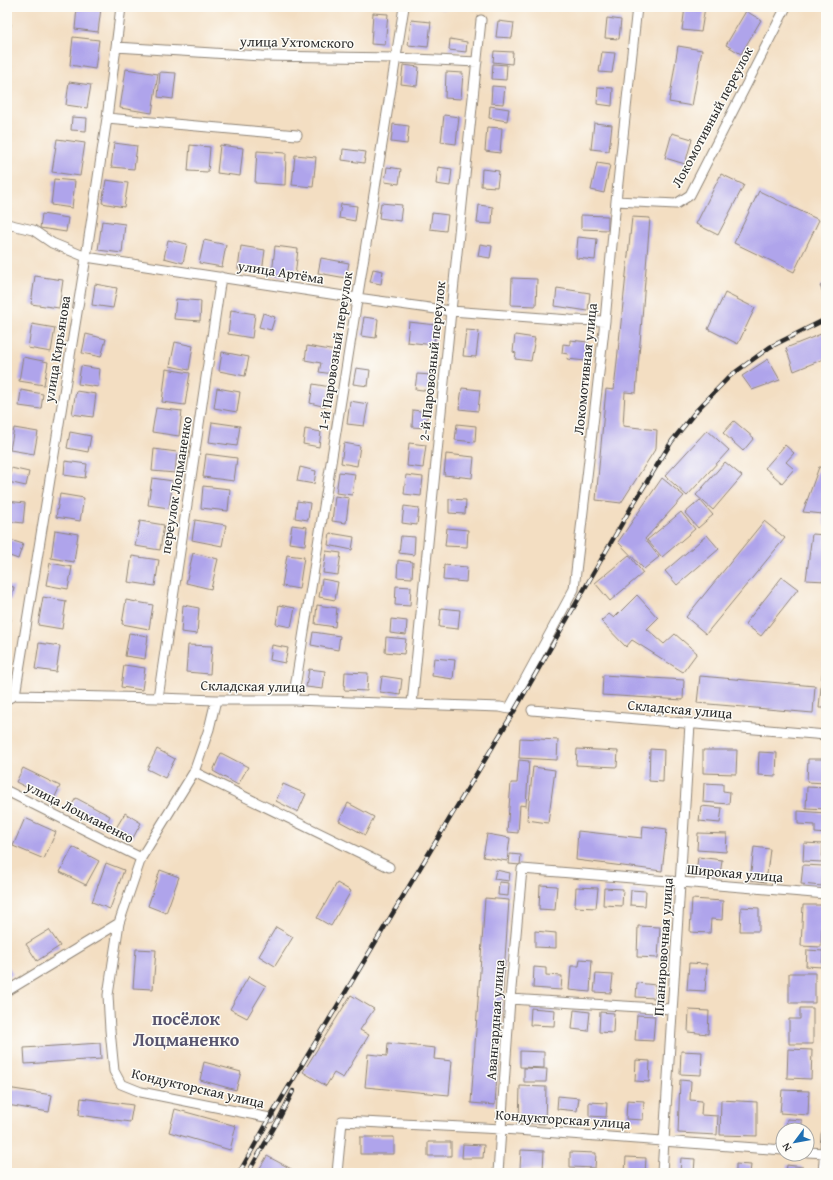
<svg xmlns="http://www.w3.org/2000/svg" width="833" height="1180" viewBox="0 0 833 1180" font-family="'Gentium Book Plus',serif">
<rect width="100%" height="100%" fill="#fdfcf7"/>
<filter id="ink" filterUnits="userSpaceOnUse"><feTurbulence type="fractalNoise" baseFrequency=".025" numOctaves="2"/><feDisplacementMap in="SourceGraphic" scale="8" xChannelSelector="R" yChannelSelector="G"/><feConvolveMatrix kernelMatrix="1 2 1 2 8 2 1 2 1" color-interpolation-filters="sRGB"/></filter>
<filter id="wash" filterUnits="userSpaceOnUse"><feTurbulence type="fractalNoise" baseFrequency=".012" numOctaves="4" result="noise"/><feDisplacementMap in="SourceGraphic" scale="16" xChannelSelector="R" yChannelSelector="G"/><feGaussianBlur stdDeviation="0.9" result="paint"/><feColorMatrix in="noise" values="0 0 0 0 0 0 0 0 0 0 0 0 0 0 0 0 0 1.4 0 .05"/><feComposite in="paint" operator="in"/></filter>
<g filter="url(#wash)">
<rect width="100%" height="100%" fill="#f3dec2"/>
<g id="blocks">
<path fill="#afa4eb" d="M77 7 101 8 98 32 75 29Z
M432 7H447L446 10Z
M685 7H705L701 32 682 30Z
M746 11 761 20 741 54 726 45Z
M373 13 388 14 385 45 371 44Z
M607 18 621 20 619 39 605 38Z
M411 20 431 22 428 47 408 45Z
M498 21 514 23 512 38 496 37Z
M7 24H11L9 37H7Z
M73 37 99 40 95 69 70 65Z
M450 39 467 42 466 52 449 50Z
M678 46 702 50 692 106 669 102Z
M494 51 513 52 512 64 493 62Z
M602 52 615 53 612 73 599 72Z
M493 64 507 65 506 80 492 79Z
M403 65 419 67 417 86 401 84Z
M126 69 158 74 152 113 120 108Z
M160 72 176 73 173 99 158 97Z
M446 72 463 73 461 99 445 98Z
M69 82 91 85 87 108 66 105Z
M492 86 505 87 503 104 491 103Z
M598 87 613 88 612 106 597 104Z
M490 106 509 109 507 121 489 118Z
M444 115 459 117 456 144 441 142Z
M72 117 87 118 86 131 71 130Z
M594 123 612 125 609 151 591 149Z
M393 124 409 126 407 144 391 142Z
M487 127 502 128 500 153 485 151Z
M672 133 692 139 685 164 665 158Z
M57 139 85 143 80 176 52 172Z
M114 143 137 146 134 169 111 167Z
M190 145 210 147 208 172 188 171Z
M220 145 243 148 240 176 217 173Z
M343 149 366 152 364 163 342 160Z
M257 151 286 153 285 185 255 183Z
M295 155 316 157 313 187 292 185Z
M597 163 610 165 604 193 591 190Z
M387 167 401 169 399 184 385 182Z
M438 167 452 169 450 186 436 184Z
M482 169 499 171 497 187 481 186Z
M721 174 744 185 718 235 696 224Z
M54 179 75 181 72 208 51 205Z
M106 180 128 183 124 207 102 203Z
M759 191 819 220 794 272 734 243Z
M381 203 402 205 400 221 379 218Z
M341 204 357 206 355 221 339 218Z
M479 205 493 207 492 224 477 223Z
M432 213 448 215 446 231 430 229Z
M42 214 68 218 66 232 40 228Z
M581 215 608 216V230L581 229Z
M632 217 650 218 636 393 625 392 623 426 657 430 656 448 621 503 596 500 606 389 614 390Z
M102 221 125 224 122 253 98 250Z
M578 237 597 239 595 260 576 258Z
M168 240 187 244 183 263 164 258Z
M204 240 226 245 222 267 199 263Z
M480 244 492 246 490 258 478 256Z
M241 246 265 250 262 272 238 269Z
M275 246 298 249 295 277 272 275Z
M321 258 349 263 346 278 318 273Z
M373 269 383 271 381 284 370 282Z
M35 276 63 280 59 308 31 304Z
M512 278 537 279 536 306 511 305Z
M826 283V299L820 286Z
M95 284 117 288 113 308 92 305Z
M557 288 590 293 588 311 555 306Z
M725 293 755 308 738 344 708 329Z
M176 299 201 301 200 321 174 319Z
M231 310 255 314 252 338 228 334Z
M263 313 275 317 271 330 259 327Z
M364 317 378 319 376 338 361 336Z
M409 322 436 325 434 345 407 342Z
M32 324 55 328 51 352 28 348Z
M466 330 479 331 476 357 463 356Z
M826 332V358L794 371 786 348Z
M86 334 106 339 101 357 82 353Z
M515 335 535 338 531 361 515 359 516 353 513 352Z
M570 340 588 342 586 361 567 359 568 354 562 353 563 344 570 345Z
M175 342 193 346 189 370 170 366Z
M307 346 336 351 333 374 319 372 321 363 305 360Z
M222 352 249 357 245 376 219 371Z
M23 357 48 362 44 385 19 381Z
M768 359 780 380 752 390 742 376Z
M81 366 100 369 98 387 78 384Z
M356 368 370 370 368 386 353 384Z
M166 369 190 373 185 405 162 402Z
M417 374 432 375 430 391 415 389Z
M313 384 330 387 326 407 310 403Z
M217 388 240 392 237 412 214 408Z
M462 388 480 390 478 411 459 409Z
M21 390 43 394 41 409 19 406Z
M76 391 96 394 93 417 72 414Z
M350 401 368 404 364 426 347 424Z
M156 408 182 411 179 436 152 432Z
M413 410 428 412 426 428 412 427Z
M734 421 754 438 743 451 723 433Z
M212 422 240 426 237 446 209 442Z
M457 424 476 426 475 442 455 440Z
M14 428 38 432 34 454 10 450Z
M305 429 321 432 319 447 303 444Z
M707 430 729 450 687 496 665 476Z
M70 432 91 436 88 452 67 448Z
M344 443 360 446 357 466 341 463Z
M409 443 426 445 423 468 407 466Z
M785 445 794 453 786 462 794 469 782 483 765 468Z
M154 449 177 452 175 473 152 471Z
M206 454 237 458 234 481 203 477Z
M446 454 474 457 472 478 444 475Z
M65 461 87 464 85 478 64 475Z
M725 462 742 476 713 510 696 495Z
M300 467 316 471 314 484 297 481Z
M819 467 826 468V526H824L823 514 803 512Z
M11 468 29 472 26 486 8 482Z
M339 472 355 474 352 495 336 493Z
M406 475 423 477 421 496 404 494Z
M152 478 173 481 169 508 148 505Z
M662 478 684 496 645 539 659 557 644 569 618 542Z
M203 486 230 489 228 511 201 508Z
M60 494 84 498 80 521 56 517Z
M335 496 349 498 346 523 332 521Z
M449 499 466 500 465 514 449 513Z
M700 500 713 515 698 528 685 513Z
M7 501 25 503 23 523 7 521Z
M297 501 310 503 308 520 295 518Z
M404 506 419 508 417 525 402 523Z
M681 512 695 529 662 557 647 540Z
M195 520 226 525 222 546 192 540Z
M140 521 164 525 160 550 135 546Z
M764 521 785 538 706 634 686 617Z
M292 525 307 527 305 545 289 543Z
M447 528 468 530 467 547 445 546Z
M55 530 78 534 74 562 51 558Z
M330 533 354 537 352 550 328 545Z
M812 534 826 535V581L806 580Z
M707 535 719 549 677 585 665 571Z
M401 536 415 537 414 555 399 553Z
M7 539 23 544 18 559 7 555Z
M326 551 341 553 338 575 323 573Z
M193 553 218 559 211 589 186 583Z
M287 555 304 557 299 589 282 586Z
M629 555 643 573 610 601 595 583Z
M132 556 159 560 155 586 128 582Z
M398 560 413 562 412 578 397 577Z
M50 563 72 567 68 589 46 585Z
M444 565 467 567 466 582 443 580Z
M782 577 798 589 761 636 745 624Z
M322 579 338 582 335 600 319 597Z
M7 586 14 587 11 600 7 599Z
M396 586 411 587 410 606 395 605Z
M637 595 658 618 647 629 664 644 675 634 697 653 683 672 632 640 626 647 601 621 609 614 614 618Z
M43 597 66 601 62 629 38 625Z
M126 600 153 605 149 629 122 624Z
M183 605 199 608 197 634 181 632Z
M279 605 295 608 291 627 276 624Z
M317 605 337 608 335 627 315 624Z
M441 608 460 610 458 629 439 627Z
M7 619H11L8 636H7Z
M391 619 407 621 406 635 390 633Z
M313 632 340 636 338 650 311 645Z
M129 633 148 636 145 659 125 656Z
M386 637 406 639 404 654 385 652Z
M39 643 60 646 56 672 35 669Z
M825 644 826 645V708H819Z
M188 645 212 646 210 674 186 672Z
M272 645 288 648 285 663 270 660Z
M434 658 455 660 453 679 432 676Z
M124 665 145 668 142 690 121 687Z
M309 669 325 671 323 689 306 687Z
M345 672 368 673 367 691 344 690Z
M603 675 684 680 683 700 602 695Z
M382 676 402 679 400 695 380 692Z
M700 676 815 686 813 713 697 703Z
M520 738 558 740 557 760 519 758Z
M157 749 175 759 165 778 147 769Z
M577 749 618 751 617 767 576 765Z
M650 749 664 750 663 782 649 781Z
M703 750H737L736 774 703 773Z
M759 752 777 753 776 776 758 775Z
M221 753 248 767 238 785 213 771Z
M808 759H826V783L807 782Z
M519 760 529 761 526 806 520 805 518 833 507 832 511 783H517Z
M533 767 555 770 548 823 527 820Z
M23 768 60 786 53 801 16 782Z
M704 783 723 784V791L730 792 729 804 703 802Z
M283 784 306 794 298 812 276 801Z
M807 787 826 788V809L806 808Z
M76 798 110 816 104 828 69 809Z
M348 803 374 817 365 835 339 821Z
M701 806 722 808 720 823 699 821Z
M798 811 826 813V834L815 833V825L798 824Z
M125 813 141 823 133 838 116 828Z
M25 818 56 832 44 859 13 846Z
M643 826 667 829 662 871 576 860 578 831 642 838Z
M698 833 727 834 726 852 697 850Z
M487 834 510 838 507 861 483 857Z
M804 843 823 844 822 862 803 861Z
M73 847 99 861 86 885 60 872Z
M754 847 770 849 766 882 750 880Z
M510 854 521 855 520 865 509 864Z
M698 857 722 860 720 876 696 873Z
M106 863 124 870 110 909 92 902Z
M803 865 823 866 822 886 801 884Z
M160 870 179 877 166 913 148 906Z
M496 870 510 873 509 881 494 879Z
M499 882 509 883 508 896 498 895Z
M337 883 351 891 331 926 317 918Z
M540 885 557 886 555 910 539 909Z
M576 887 598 888 596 908 575 907Z
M604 888 623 889 622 906 603 905Z
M631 890 646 891 645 906 630 905Z
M485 898 509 900 495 1105 471 1103Z
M692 899 723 901 722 920 711 919 710 933 690 932Z
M803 905H823L821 947 801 946Z
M741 907 759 908V931H740Z
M638 926 660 927 658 958 637 957Z
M276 927 293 937 275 966 259 956Z
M49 930 60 946 37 961 26 944Z
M535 931 556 933V948L535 947Z
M136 949 156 950 153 989 133 988Z
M807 950 823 951 822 967 806 966Z
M580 959 592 960 590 992 569 990 571 966H579Z
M689 963 707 964 705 991 687 990Z
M7 964 13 974 7 978Z
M534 967 546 968V975L562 976 561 990 533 988Z
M789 973H815V1003H789Z
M596 974 613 975 611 993 594 992Z
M249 976 266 986 247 1018 230 1009Z
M637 983 656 985 655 998 636 997Z
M351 995 374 1009 360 1030 369 1035 343 1078 334 1073 326 1086 303 1072Z
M531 1008 555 1010 554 1026 530 1025Z
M800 1008H813V1044H789V1019H800Z
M574 1010 590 1012 588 1031 572 1029Z
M689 1010 709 1011 708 1034 688 1032Z
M600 1012 614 1013 613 1033 599 1032Z
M637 1015 655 1016 653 1041 635 1040Z
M100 1043 101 1059 25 1064 24 1048Z
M388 1043 435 1048 434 1059 452 1061 449 1095 365 1087 368 1054 387 1056Z
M788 1049 812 1050 811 1079 787 1078Z
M520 1051 544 1052V1068L520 1067Z
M681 1051 702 1052 701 1075 680 1074Z
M636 1060 650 1061 649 1082 635 1081Z
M204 1062 241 1072 236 1090 200 1080Z
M524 1068 547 1069 546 1082H524Z
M680 1080 691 1081 690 1100 702 1101 701 1115 718 1116 717 1135 678 1133Z
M520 1086 546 1087 545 1124 519 1123Z
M7 1088 52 1095 49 1112 7 1105Z
M782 1090 809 1091 808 1115 780 1113Z
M558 1096 579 1098 577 1111 557 1109Z
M81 1098 133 1105 130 1122 79 1115Z
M627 1100 644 1101 643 1120 626 1119Z
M721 1100 757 1102V1136L720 1135Z
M589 1102 607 1103 606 1117 589 1116Z
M175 1109 236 1126 230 1150 169 1132Z
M787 1119 802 1120V1130H786Z
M360 1137H394V1154H360Z
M428 1142H451V1156H428Z
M463 1144 484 1145 483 1158H462Z
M521 1150 544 1151 543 1170 520 1169Z
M570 1152 596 1153 595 1168 570 1167Z
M267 1156 297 1172 296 1173H257Z
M626 1157 646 1158 645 1173H625Z
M681 1158 695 1159 694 1173H680Z
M736 1164 751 1165 750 1173H736Z
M787 1165 803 1167 802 1173H786Z"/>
</g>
</g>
<g filter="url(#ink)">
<use href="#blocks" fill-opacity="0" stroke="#8f8476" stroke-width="1"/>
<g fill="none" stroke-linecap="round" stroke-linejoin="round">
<g stroke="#8f8476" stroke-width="11">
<path id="street" d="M116 47 262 56 395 58 477 62
M107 118 297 135
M616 201 676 204 690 195 786 7
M7 224 33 230 52 243 86 257 357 298 451 311 570 320 605 321
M15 695 86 257 107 118 121 7
M158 698 221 277
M7 699 15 695 158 698 216 700H293L500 707 509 709 574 589 605 321 616 201 637 7
M216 700 209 729 194 772 141 858 119 923 108 995 110 1030 114 1071 121 1084 141 1092 270 1118
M293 700 404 7
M412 704 451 311 481 20
M532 710 826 735
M194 772 389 867
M7 791 141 858
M7 991 119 923
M510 999 672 1009
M807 1152 826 1153
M337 1173 342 1121 502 1129 783 1150
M498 1173 510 999 522 869 826 894
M662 1173 690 724
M823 1173 826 1135"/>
</g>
<use href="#street" stroke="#fff" stroke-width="9"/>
<g stroke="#2b2b2b" stroke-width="4.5">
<path id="rail" d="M239 1173 270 1118 516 708 632 506 672 441 697 410 730 376 770 347 826 319
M248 1173 279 1119 293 1091"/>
</g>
<use href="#rail" stroke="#fdfcf7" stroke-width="3" stroke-dasharray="9" stroke-linecap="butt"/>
</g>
</g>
<g text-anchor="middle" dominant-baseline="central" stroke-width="3" stroke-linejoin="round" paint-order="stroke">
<g font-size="14" fill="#2b2b2b" stroke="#fdfcf7">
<text transform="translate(297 42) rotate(1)">улица Ухтомского</text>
<text transform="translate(712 117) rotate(-62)">Локомотивный переулок</text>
<text transform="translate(281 272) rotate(9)">улица Артёма</text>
<text transform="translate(57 349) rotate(-81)">улица Кирьянова</text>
<text transform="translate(335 351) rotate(-81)">1-й Паровозный переулок</text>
<text transform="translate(432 361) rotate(-84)">2-й Паровозный переулок</text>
<text transform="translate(585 369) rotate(-84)">Локомотивная улица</text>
<text transform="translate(176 485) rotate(-81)">переулок Лоцманенко</text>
<text transform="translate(253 686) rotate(1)">Складская улица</text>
<text transform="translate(680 709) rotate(5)">Складская улица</text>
<text transform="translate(80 812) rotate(27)">улица Лоцманенко</text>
<text transform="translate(735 873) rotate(5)">Широкая улица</text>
<text transform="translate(663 947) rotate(-86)">Планировочная улица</text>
<text transform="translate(495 1020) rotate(-86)">Авангардная улица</text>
<text transform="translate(198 1088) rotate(13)">Кондукторская улица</text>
<text transform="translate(563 1119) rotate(4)">Кондукторская улица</text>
</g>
<g font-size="18" font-weight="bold" fill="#59556e" stroke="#fdfcf7">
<text x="186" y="1018">посёлок<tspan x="186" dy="21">Лоцманенко</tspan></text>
</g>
</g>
<rect width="833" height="1180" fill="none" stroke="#fdfcf7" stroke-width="24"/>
<g transform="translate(795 1142) rotate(238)"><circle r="19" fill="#fdfcf7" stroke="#a9a8a5"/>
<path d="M0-3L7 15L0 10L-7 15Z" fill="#1f6fb2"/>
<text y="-6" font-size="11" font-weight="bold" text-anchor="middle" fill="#2b2b2b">N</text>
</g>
</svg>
